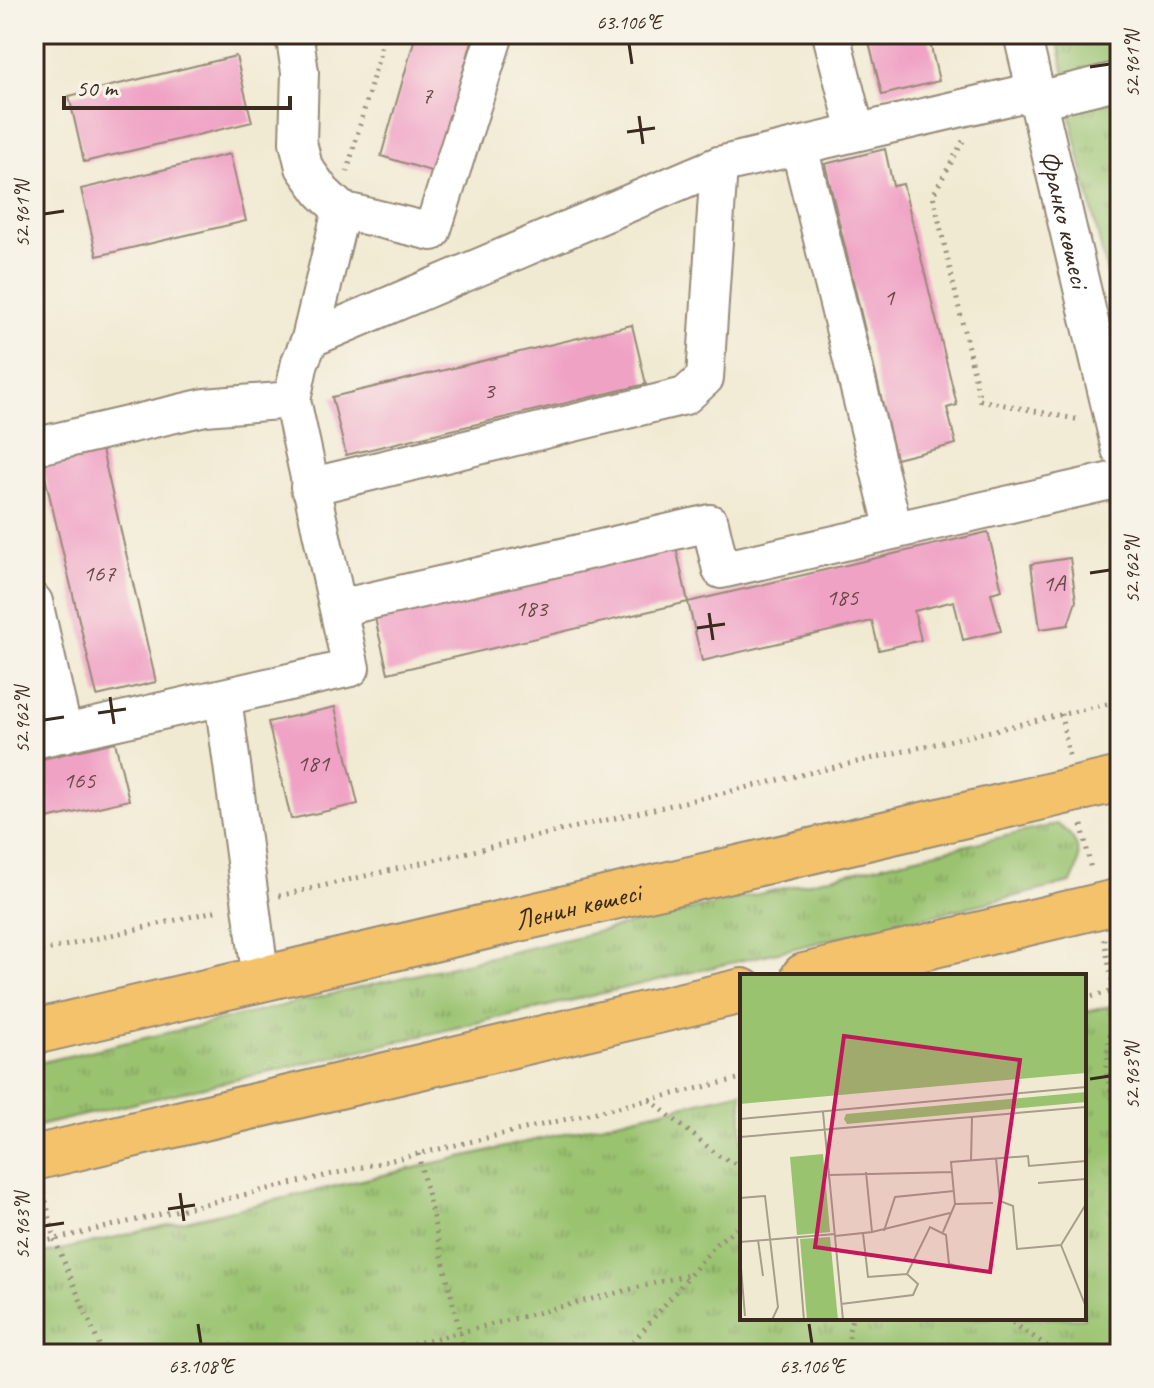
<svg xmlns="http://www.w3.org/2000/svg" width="1154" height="1388" viewBox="0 0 1154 1388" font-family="Caveat,sans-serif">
<defs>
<pattern id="grass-tufts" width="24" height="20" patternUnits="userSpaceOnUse" patternTransform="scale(2)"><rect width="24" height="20" fill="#9ac36f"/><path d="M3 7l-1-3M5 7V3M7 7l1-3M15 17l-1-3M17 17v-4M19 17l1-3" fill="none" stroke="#7f9f5b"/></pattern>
</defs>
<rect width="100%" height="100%" fill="#f7f3e8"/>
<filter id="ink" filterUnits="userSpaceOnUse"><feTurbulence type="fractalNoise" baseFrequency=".0125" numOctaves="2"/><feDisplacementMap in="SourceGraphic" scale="16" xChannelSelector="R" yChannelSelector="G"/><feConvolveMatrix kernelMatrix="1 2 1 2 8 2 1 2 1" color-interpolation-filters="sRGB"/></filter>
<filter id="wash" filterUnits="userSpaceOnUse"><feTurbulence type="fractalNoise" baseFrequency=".006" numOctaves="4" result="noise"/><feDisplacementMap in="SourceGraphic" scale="32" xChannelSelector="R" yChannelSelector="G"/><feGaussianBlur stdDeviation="1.8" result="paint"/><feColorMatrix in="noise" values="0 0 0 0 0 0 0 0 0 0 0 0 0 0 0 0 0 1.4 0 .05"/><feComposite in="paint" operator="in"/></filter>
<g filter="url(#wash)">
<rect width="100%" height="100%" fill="#f1ead3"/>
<path fill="url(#grass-tufts)" stroke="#6a7646" stroke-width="2" d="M1056 34H1120V66L1066 78Z
M1120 99V329L1069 111Z
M1057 824C1081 840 1084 858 1071 883L34 1127V1064Z
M1120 1004V1354H34V1256L742 1092V1318H1084V1012Z"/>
<g id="blocks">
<path fill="#f0a2c5" d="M416 34H474L434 172 381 156Z
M867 34H928L939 81 882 95Z
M236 56 252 122 84 162 69 96Z
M885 149 893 186 903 184 957 405 947 408 956 444 896 459 825 164Z
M230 154 246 221 97 256 81 189Z
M632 325 646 384 346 455 332 397Z
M102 450 156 682 97 696 42 464Z
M988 532 1002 590 991 593 1001 631 963 640 954 601 914 611 921 640 901 645 879 650 872 621 702 661 688 602Z
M675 543 688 602 388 673 374 614Z
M1070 558 1076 601 1068 625 1040 629 1031 564Z
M335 707 358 804 291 819 268 722Z
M115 742 129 800 34 822V761Z"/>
</g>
</g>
<g filter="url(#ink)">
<use href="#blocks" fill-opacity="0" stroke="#968a78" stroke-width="2"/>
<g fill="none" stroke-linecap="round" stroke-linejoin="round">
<g stroke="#968a78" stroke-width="40">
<g id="minor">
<path d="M290 34 295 39 300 72 298 142 304 167 322 192 341 210 432 232 495 34"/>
<path d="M831 34 856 132"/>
<path id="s1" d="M1022 34 1120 449"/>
<path d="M1038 100 1120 80"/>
<path d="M310 339 719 165 799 146"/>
<path d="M46 444 205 407 292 400"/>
<path d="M309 487 685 396 705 378 719 165"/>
<path d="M894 530 799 146 1035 91"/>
<path d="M34 602 64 734"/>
<path d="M339 608 710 523 721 570 1120 479"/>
<path d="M223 698 261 980"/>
<path d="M34 740 351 668 292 400 300 362 310 339 341 210"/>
</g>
</g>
<g stroke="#968a78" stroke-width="48">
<g id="major">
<path d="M804 976 1120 901"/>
<path id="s2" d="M34 1032 1120 779"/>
<path d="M34 1158 742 991"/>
</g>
</g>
<path stroke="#968a78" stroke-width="5" stroke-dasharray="2 6" stroke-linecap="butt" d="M963 141 933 195 980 400 1080 420
M347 172 385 34
M1061 714 1069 756
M1082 825 1091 870
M279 896 1120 701
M1104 939 1114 991 1106 1072 1120 1131
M34 953 219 910
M1084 998 1120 990
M650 1100 719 1156 742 1167
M418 1154 465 1354
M44 1193 55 1240 103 1354
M34 1244 742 1078
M1006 1318 1059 1354
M374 1354 691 1274
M623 1354 717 1243 742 1224
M850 1354 849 1331 852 1318"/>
<use href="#minor" stroke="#fff" stroke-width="36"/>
<use href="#major" stroke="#f3c26a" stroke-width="44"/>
</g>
</g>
<path fill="none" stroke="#3b2a1e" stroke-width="3" d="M629 44 632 64M1090 67 1110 64M639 116 643 144M627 132 655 128M44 214 64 211M1090 573 1110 570M709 613 713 640M697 628 725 624M110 697 114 724M98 713 126 709M44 720 64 717M1090 1079 1110 1076M180 1193 184 1221M168 1209 195 1205M44 1226 64 1223M198 1324 201 1344M809 1324 812 1344"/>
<g text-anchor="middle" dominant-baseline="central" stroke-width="8" stroke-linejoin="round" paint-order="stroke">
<g font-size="24" fill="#684848">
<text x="427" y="95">7</text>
<text x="889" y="297">1</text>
<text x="489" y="390">3</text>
<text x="99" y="573">167</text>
<text x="1054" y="583">1А</text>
<text x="842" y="597">185</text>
<text x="531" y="608">183</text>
<text x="313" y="763">181</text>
<text x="79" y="780">165</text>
</g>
<g font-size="28" fill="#3b2a1e" stroke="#f7f3e8">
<text stroke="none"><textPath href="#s1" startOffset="190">Франко көшесі</textPath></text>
<text stroke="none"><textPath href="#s2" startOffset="558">Ленин көшесі</textPath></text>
</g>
</g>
<g transform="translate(740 974)">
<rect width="346" height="346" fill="#f1ead3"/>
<path d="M0 0H346V99L0 130ZM346 118V128L107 150 104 145 106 140ZM83 180 90 258 57 261 50 183ZM90 263 98 346H67L60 265Z" fill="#9ac36f"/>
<path fill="none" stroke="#a89d8b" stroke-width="2" d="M83 138 103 346M0 145 346 113M0 163 346 133M256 184 260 227 273 232 277 275 321 271 346 230M231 187 232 143M89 201 212 198M298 209 346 205M0 224 25 222 38 333 32 346M215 230 253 229M144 257 155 223 214 217M132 258 210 239M203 258 215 230 211 188 288 182 289 192 346 187M123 259 128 303 167 300 190 253 206 261 209 290 225 294M95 262 132 258 126 198M57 263 64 346M18 266 23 302M0 268 95 260M321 271 346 333M0 282 5 342M101 330 173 321 178 310 167 300"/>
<path fill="#c2185b" fill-opacity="0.15" stroke="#c2185b" stroke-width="4" d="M104 62 280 86 250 298 75 273Z"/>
<rect width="346" height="346" fill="none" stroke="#3b2a1e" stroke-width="4"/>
</g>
<rect width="1154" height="1388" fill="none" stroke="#f7f3e8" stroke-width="88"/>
<path d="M64 96v12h226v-12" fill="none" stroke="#3b2a1e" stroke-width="4"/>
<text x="76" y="96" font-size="24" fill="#3b2a1e" stroke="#f7f3e8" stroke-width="6" paint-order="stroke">50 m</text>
<rect x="44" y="44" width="1066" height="1300" fill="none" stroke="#3b2a1e" stroke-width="3"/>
<g font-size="20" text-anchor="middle" fill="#3b2a1e">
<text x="629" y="29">63.106°E</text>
<text transform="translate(1132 64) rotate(-90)" y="7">52.961°N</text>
<text transform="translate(22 214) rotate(-90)" y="7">52.961°N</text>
<text transform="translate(1132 570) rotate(-90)" y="7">52.962°N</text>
<text transform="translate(22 720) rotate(-90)" y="7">52.962°N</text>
<text transform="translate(1132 1076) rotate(-90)" y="7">52.963°N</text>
<text transform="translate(22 1226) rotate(-90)" y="7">52.963°N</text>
<text x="201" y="1373">63.108°E</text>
<text x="812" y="1373">63.106°E</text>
</g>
</svg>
